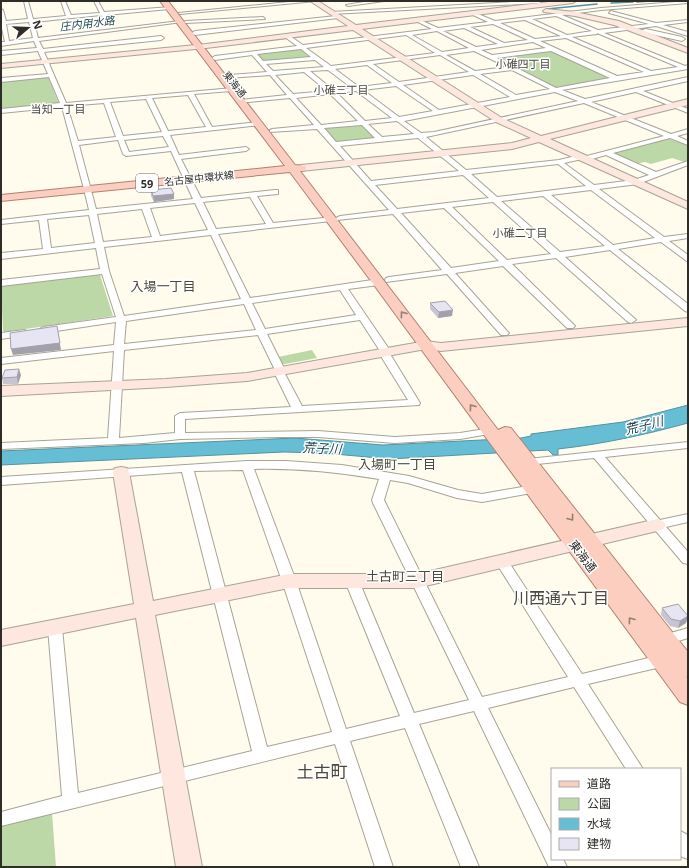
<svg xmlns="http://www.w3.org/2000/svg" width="689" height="868" viewBox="0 0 689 868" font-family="'Open Sans','Noto Sans JP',sans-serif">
<rect width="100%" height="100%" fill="#fffced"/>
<path fill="#bbd8a6" d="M300 49H302L311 57 264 61 257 54Z
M550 50 611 78 553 88 496 58Z
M48 77 59 104 1 110V81Z
M362 124 375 138 374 139 340 142 336 141 324 128Z
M666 138 688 145V160L684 162 672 158 651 164 645 162 636 164 611 153Z
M97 274 100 275 113 316 5 332 3 331 1 285Z
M312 350 317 358 285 364H281L278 357Z
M52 813 56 867H1V825Z"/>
<path fill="#66bed5" stroke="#5592a1" d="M688 405V423C644 435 603 444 558 449V455H553L548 450 390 459 323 453 284 452 1 465V451L295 438 383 445 521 438 531 436V434L623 422Z"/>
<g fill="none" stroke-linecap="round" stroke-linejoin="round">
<path stroke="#5592a1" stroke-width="1.5" d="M508 1 511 2
M637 2 650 1
M611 3 633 2
M547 9 597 4"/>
<g stroke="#a7a496" stroke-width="2">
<path id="street" d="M24 1H28L33 19 66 16 61 1H65L71 15 100 13 94 1H98L104 12 171 7 169 9 106 15 108 20 106 21 101 15 34 22 38 38 180 21 182 22 39 41 43 49 161 36 164 38 161 40 44 52 66 103 233 88V90L231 91 194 94 212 127 258 122 260 123V125L170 135 179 155 246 147 249 149 246 151 181 159 201 198 275 190H278V194L257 196 273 223 334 217V221H331L218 234 250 298 379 279 383 282 379 285 348 289 391 352 390 354 420 403 419 405 185 419V433L318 431 395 437 460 433 491 428 496 431 495 433 460 439 395 443 318 437H281L180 439 144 443 1 449V443L108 438 114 351 1 364V358L114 345 116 322 43 333 38 330 43 327 116 317 102 274 1 286V280L100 269 96 248 1 259V253L43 249 39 220 1 224V220L89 210 84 189 62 107 1 113V109L60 103 49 77 1 82V78L48 74 38 51 1 55V51L37 48 34 41 1 46V42H5L1 24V9L3 10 6 21 28 19ZM29 22 33 38 9 41 6 24ZM188 95 206 127 168 131 152 98ZM146 99 162 132 123 136 110 102ZM104 103 116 137 78 141 67 106ZM163 136 169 147 129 152 124 140ZM118 140 123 154 126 156 171 151 193 199 96 209 79 145ZM250 197 266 224 216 229 203 202ZM195 203 208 230 160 236 150 208ZM142 209 152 237 103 242 97 214ZM89 215 95 243 51 248 47 219ZM211 235 241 299 124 316 109 271 104 247ZM340 290 356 315 265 329 252 303ZM244 304 256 330 124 344 126 321ZM360 320 380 351 379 353 408 400 302 406 285 374 286 372 267 334ZM258 335 275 370 274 372 291 407 180 413 175 416V433L119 438 124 350Z
M299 1H316L180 14 178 13Z
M370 1H384L348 6 346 5Z
M532 1 541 2 539 3 331 14 329 13 331 12Z
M688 1V3L601 10 562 15 598 30 649 24 609 13 611 11 656 23 688 20V22L663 25 688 32V36L656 26 604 33 685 66 688 65V69L562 90 585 99 688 77V81L643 91 688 109V113L636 92 591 102 671 134 688 129V133L677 136 688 141V145L670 138 613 153 656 172 688 161V165L638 184 599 189 664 237 688 234V238L669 241 688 255V262L661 242 618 249 688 304V312L685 311 610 250 565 257 634 318 636 320 631 323 628 322 556 258 512 264 573 324 575 326 573 328H567L503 266 455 273 507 331 509 333 507 335H501L447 274 386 282 385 280 386 278 389 277 442 270 393 214 337 220 336 218 340 216 389 210 317 129 270 132V130L272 129 314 125 290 98 239 103 238 102 241 100 287 95 270 75 228 78V76L230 75 267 72 252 55 215 60 212 58 215 56 297 46 285 37V35L287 34 303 45 432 29 416 21 418 19 438 28 488 22 471 14 473 12 495 21 601 8ZM556 16 592 31 567 35 532 19ZM525 20 561 36 535 39 500 23ZM493 24 528 40 504 43 470 27ZM464 28 498 44 476 47 443 31ZM437 31 469 48 442 52 412 35ZM597 34V33L678 67 651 71 572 37ZM406 35 435 53 331 66 306 48ZM566 38 644 72 617 76 540 41ZM533 42 546 48 492 55 481 50ZM301 49 311 57 263 61 257 54ZM474 51 507 67 475 71 446 55ZM551 51 610 78 556 88 497 58ZM440 55 469 72 399 82 373 64ZM315 60 324 67 273 71 266 64ZM367 65 392 83 359 87 335 69ZM328 70 352 88 333 90 310 71ZM512 70 550 89 516 95 480 74ZM304 72 327 91 293 94 275 75ZM473 75 510 97 439 110 403 85ZM396 86 433 111 399 117 363 90ZM356 91 392 118 365 121 337 93ZM555 92 578 101 434 132 421 133 404 121ZM330 94 358 121 321 125 296 98ZM584 103 664 136 583 157 580 155 559 160 466 170 426 137ZM397 121 414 134 382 137 368 124ZM362 125 375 138 336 142 324 128ZM418 138 459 171 371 181 340 146ZM606 155 649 175 634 180 594 185 564 163 582 159 585 161ZM558 164 586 186 497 197 471 174ZM463 175 489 198 397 209 375 185ZM591 190 655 238 613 245 551 195ZM543 196 605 246 560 252 501 201ZM493 202 551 254 507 260 452 207ZM444 208 499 261 451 268 401 213Z
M336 16 338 18 195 35 192 33 195 31Z
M263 17 265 19 186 23 184 22 186 21Z
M646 29 682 37 685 39 682 41 646 33 639 34 636 32Z
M24 330 27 331 29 333 27 335 1 339V333Z
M688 442V448L605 457 660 520 688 514V522L666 527 688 552V564L683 563 594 458 528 465 524 464 522 462 524 460 528 459Z
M247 461H286L342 465 409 476 458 490 482 494 533 485 537 486 539 489 537 492 482 502 457 498 408 483 390 480 384 500 482 697 568 677 495 561 496 558 501 557 506 558 582 674 665 654 670 656 672 660 670 664 665 666 588 684 643 769H626L574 687 488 708 552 836V859H563L567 867H549L474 711 419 724 479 867H461L405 728 350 741 393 867H375L335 744 1 826V812L62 796 48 628 50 624 55 623 60 624 62 628 78 793 252 751 182 472 1 485V477ZM254 469C296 468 337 472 379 479L372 500 373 503 469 700 414 713 359 581 357 578 352 576 347 578 345 581 400 716 346 729 296 581ZM243 470 282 581 332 732 267 747 194 471Z
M688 628V638L662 646 657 645 655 641 657 637Z
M680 831 686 834 688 836V859L682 857 680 854Z"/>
</g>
<g stroke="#a7a496" stroke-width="2">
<path id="secondary" d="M310 1H318L356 25 557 1H576L573 3 362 29 502 118 541 136 688 99V105L550 139 688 202V209L539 142 512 149 301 171 297 170 296 168 301 165 512 143 531 138 496 122 353 30 206 48 1 68V64L206 44 348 26Z
M546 9 575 12 619 21 688 48V53L614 25 575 16 544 12 543 11Z
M688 318V326L441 351 426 349 247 381 166 387 1 396V386L166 379 247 373 426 341 441 343Z
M121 467 127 468 129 472 153 601 289 574H417L657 519 663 521 666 525 663 529 657 531 417 588H289L155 615 202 867H176L136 618 1 646V630L134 604 113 472 115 468Z"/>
</g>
<g stroke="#b3816f" stroke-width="2">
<path id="primary" d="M160 1H168L295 165 305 166 306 168 305 170 300 171 498 430 505 427 511 428 688 652V677L686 676 688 679V705L680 702 374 285 290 172 1 201V195L285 166Z"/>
</g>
<use href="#street" fill="#fff" fill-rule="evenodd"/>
<use href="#secondary" fill="#fee7df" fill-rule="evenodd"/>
<use href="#primary" fill="#fccebf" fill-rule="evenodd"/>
</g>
<path fill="#c7c5d2" d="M151 190 174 194V199L154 202 151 196Z
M430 303 452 316 438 318 430 309Z
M21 375 18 384H3L2 378Z
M662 608 688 616 686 623 678 628 670 626 661 615Z"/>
<path fill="#a2a0ab" d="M174 194V199L154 202 153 196Z
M453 310 452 316 438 318 439 312Z
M57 326 61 350 13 355 11 349Z
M19 369 21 375 18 384 17 377Z
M688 616 686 623 678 628 680 621Z"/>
<path fill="#e7e5f4" stroke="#a2a0ab" d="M171 188 174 194 153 196 151 190Z
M445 301 453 310 439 312 430 303Z
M57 326 60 343 11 349 10 333Z
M19 369 17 377 2 378 5 370Z
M678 604 688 616 680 621 671 619 662 608Z"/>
<defs><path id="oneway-chevron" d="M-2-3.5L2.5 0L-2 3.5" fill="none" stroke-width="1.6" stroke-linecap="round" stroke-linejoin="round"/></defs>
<g stroke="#957e74">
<use href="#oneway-chevron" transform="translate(403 314) rotate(-127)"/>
<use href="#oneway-chevron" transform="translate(472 407) rotate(-127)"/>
<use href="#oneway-chevron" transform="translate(571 518) rotate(53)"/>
<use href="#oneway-chevron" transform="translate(631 620) rotate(-127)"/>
</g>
<g text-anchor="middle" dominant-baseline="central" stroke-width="3" stroke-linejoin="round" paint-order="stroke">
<g font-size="10" fill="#2e2d28" stroke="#fff">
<text transform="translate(235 84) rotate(52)">東海通</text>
<text transform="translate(199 178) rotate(-6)">名古屋中環状線</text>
</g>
<g font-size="11" font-style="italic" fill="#224a54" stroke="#fff">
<text transform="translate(87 23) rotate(-7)">庄内用水路</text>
</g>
<g font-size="11" fill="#4b483c" stroke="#fff">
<text x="523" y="63">小碓四丁目</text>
<text x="341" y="89">小碓三丁目</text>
<text x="58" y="108">当知一丁目</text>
<text x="520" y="232">小碓二丁目</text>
</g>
<rect fill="#fff" stroke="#6d6c68" stroke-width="1" x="136" y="174" width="22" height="18" rx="3"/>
<g font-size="11" font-weight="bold" fill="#2e2d28">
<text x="147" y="183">59</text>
</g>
<g font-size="12" fill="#2e2d28" stroke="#fff">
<text transform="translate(583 556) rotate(53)">東海通</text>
</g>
<g font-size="13" fill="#4b483c" stroke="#fff">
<text x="163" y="286">入場一丁目</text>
<text x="397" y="464">入場町一丁目</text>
<text x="405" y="576">土古町三丁目</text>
</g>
<g font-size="13" font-style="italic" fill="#224a54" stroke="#fff">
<text transform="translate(644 425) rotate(-14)">荒子川</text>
<text transform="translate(322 448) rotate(3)">荒子川</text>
</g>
<g font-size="16" fill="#4b483c" stroke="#fff">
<text x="561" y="598">川西通六丁目</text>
</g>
<g font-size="17" fill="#4b483c" stroke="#fff">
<text x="322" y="771">土古町</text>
</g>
</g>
<rect width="689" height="868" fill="none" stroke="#2e2d28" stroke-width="4"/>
<rect x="551" y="768" width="130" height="92" fill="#ffffff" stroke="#ababa9"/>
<rect x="559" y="781" width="20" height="6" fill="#fccebf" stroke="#ababa9"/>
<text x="587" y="788" font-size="12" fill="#2e2d28">道路</text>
<rect x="559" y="798" width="20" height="12" fill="#bbd8a6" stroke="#ababa9"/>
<text x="587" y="808" font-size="12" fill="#2e2d28">公園</text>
<rect x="559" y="818" width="20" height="12" fill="#66bed5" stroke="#ababa9"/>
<text x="587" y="828" font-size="12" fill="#2e2d28">水域</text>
<rect x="559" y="838" width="20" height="12" fill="#e7e5f4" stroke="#ababa9"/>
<text x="587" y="848" font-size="12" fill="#2e2d28">建物</text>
<g transform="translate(28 28) rotate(71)" stroke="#ffffff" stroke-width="3" paint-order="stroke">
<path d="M0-3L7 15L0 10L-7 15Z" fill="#2e2d28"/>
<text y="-6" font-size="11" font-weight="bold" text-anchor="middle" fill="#2e2d28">N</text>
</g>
</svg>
